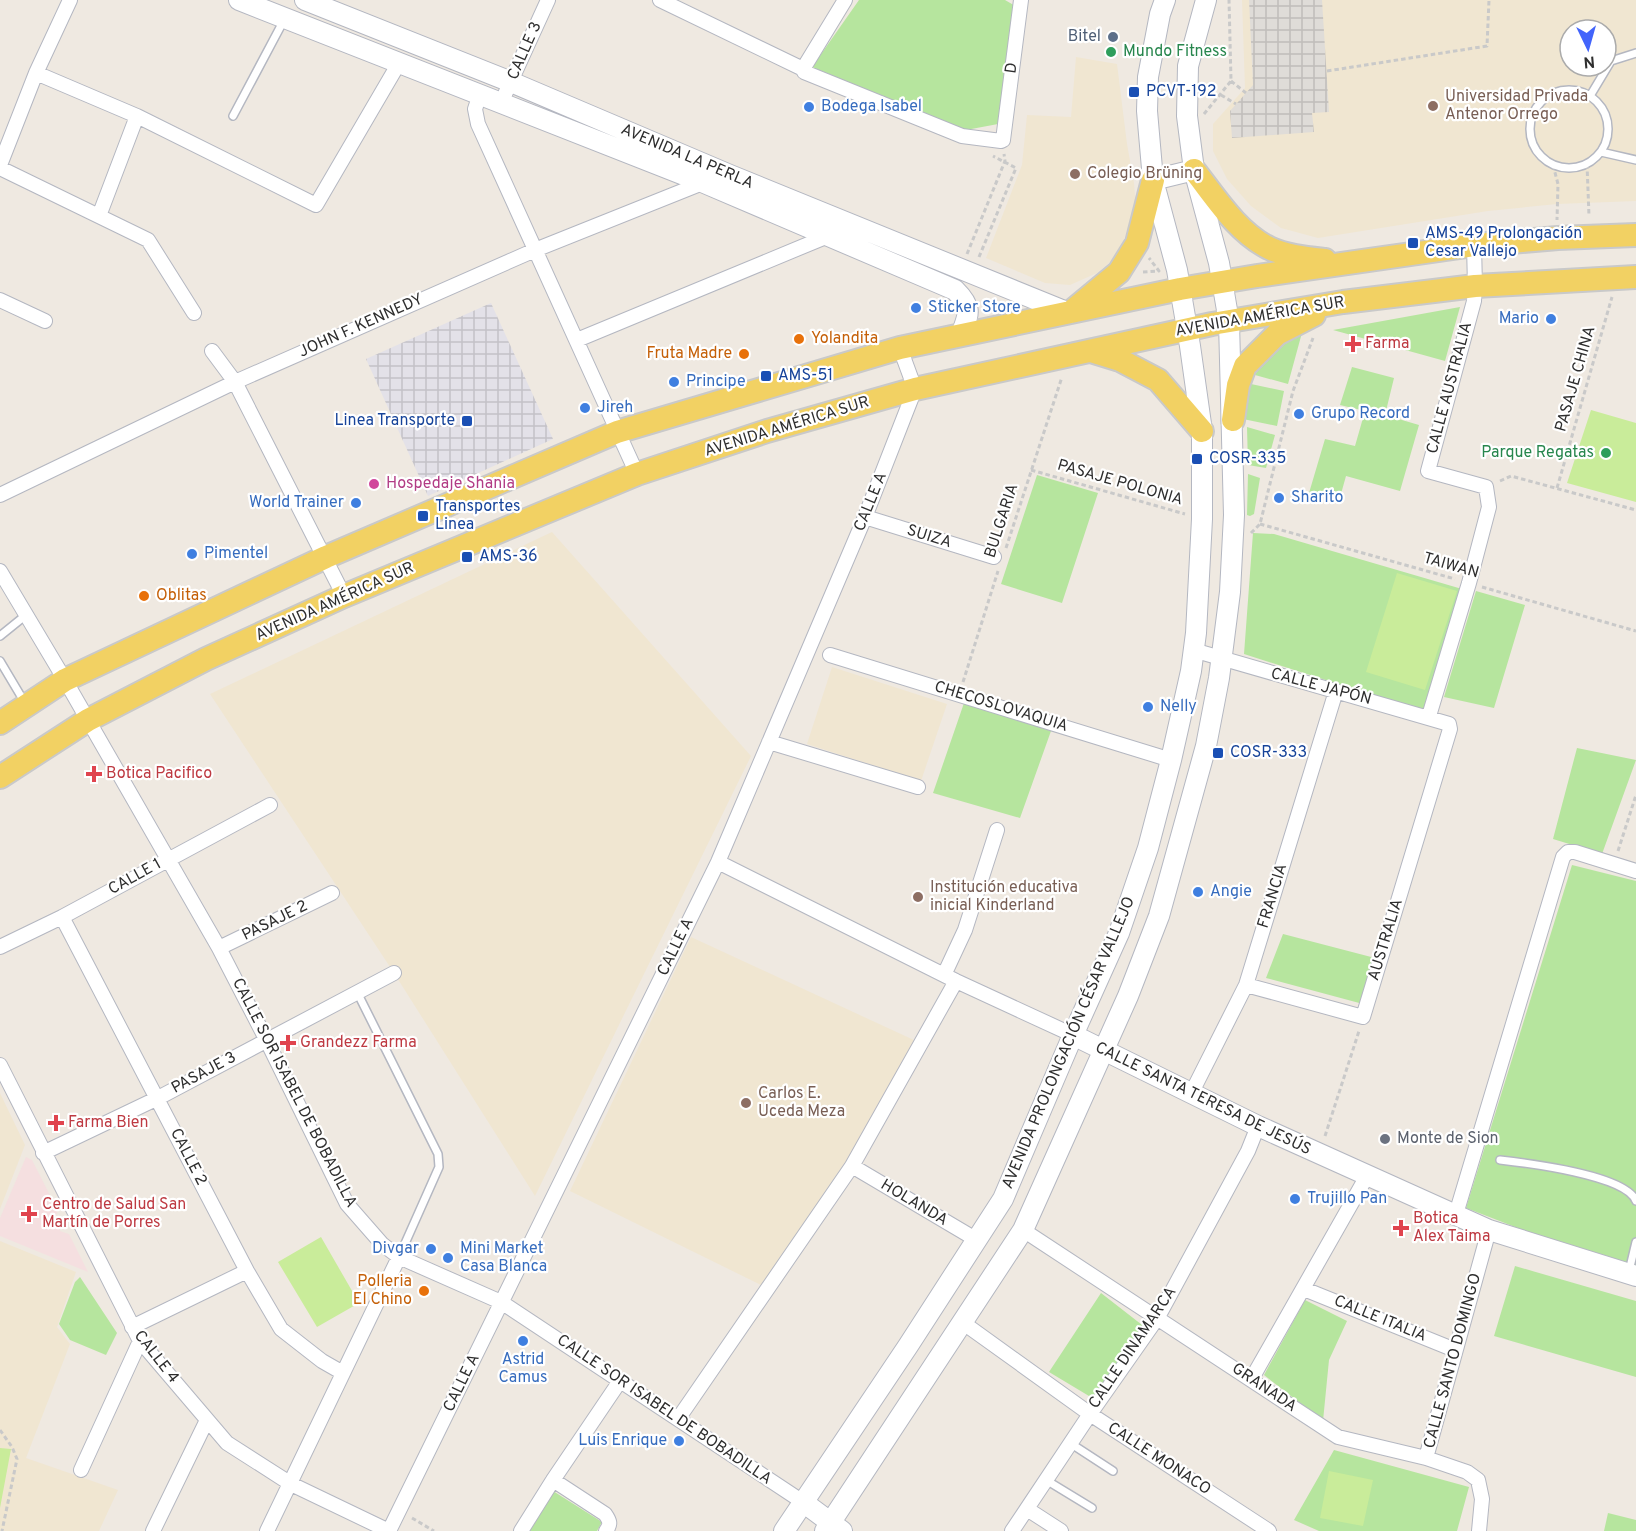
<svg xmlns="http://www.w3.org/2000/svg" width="1636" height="1531" viewBox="0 0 1636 1531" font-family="Overpass,sans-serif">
<defs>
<pattern id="industrial-grid" width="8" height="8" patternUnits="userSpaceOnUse" patternTransform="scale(1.5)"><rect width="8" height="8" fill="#e3e1e8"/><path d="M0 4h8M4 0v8" fill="none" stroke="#c3c1c7"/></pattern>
<pattern id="plaza-grid" width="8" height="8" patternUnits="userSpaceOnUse" patternTransform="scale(1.5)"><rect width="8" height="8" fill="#dfdcd8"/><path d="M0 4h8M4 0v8" fill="none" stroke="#c0bdba"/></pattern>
</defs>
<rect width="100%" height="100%" fill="#efe9e1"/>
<path fill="url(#industrial-grid)" d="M491 303 553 439 428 496 366 359Z"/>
<path fill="#f0e6d1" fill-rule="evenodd" d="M1242 0H1636V201L1557 204 1488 211 1318 238 1281 228 1251 206 1227 179 1213 151V124L1245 88ZM1570 30H1606V66H1570Z
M1076 57 1117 64 1127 144 1134 183 1136 209 1117 256 1097 273 1070 285 1045 283 986 258 1022 165 1027 115 1071 117Z
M552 532 751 756 535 1196 394 973 210 694Z
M832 667 947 704 921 781 807 744Z
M691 937 916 1041 845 1166 763 1286 570 1191Z
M0 1093 25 1145 0 1209Z
M0 1241 76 1272 57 1327 70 1344 26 1458 118 1490 99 1531H0Z"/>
<path fill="#f5dfe0" d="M26 1157 32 1160 58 1211 54 1220 62 1223 60 1231 69 1234 88 1272 0 1236V1218Z"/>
<path fill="#b6e59e" d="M859 0H1005L1017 7 1002 116 998 124 966 130 954 127 812 67Z
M1460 307 1445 361 1333 330Z
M1303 329 1288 384 1255 375C1269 351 1280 344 1303 329Z
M1352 367 1394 378 1385 415 1419 425 1400 491 1346 476 1339 501 1309 493 1325 439 1355 446 1365 411 1340 405Z
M1251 384 1284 391 1277 426 1243 419Z
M1247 427 1275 435 1266 468 1248 465Z
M1248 474 1260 478 1254 514 1250 516 1247 515Z
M1037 475 1098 493 1062 603 1001 584Z
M1253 533 1274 534 1462 589 1426 712 1244 654Z
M1476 591 1525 605 1494 708 1444 697Z
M964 703 1051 731 1020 818 933 793Z
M1577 748 1636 760 1602 854 1553 839Z
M1572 865 1636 881V1265L1523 1230 1466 1208Z
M1283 934 1375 958 1363 1004 1266 978Z
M1515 1266 1636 1301V1377L1494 1336Z
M80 1277 117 1333 106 1355 70 1340 59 1324 75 1282Z
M1101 1293 1146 1328 1099 1402 1049 1372Z
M1305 1300 1347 1321 1329 1360 1323 1421 1264 1375Z
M1334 1450 1469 1487 1457 1531H1319L1294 1520Z
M553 1491 602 1522 597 1531H529Z
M1608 1513 1636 1520V1531H1604Z"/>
<path fill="#c9ec9a" d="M1591 410 1636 423V502L1567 483Z
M1397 573 1457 591 1425 690 1366 672Z
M321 1237 359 1303 317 1327 278 1262Z
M0 1448 11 1449 0 1508Z
M1329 1471 1373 1480 1363 1526 1320 1518Z"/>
<path fill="url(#plaza-grid)" d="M1249 0H1322L1329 112 1312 113 1314 132 1232 138 1230 111 1253 85Z"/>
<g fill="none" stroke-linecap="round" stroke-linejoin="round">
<g stroke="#b4b7c1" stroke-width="10">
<path id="lane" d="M1530 129a39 39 0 1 1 78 0a39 39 0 1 1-78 0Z
M1590 96 1611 61 1636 53
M233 116 284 20
M1601 152 1636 160
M0 636 26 615
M0 661 25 703
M357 992 438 1154 439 1167 399 1257
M1500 1160C1526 1163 1626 1175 1636 1201
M1629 1271 1636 1242
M1070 1443 1113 1471
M1046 1480 1092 1508"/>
</g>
<g stroke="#b4b7c1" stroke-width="16">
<path id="street" d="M660 0 803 69 804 72 962 136 1001 141 1003 140 1021 0
M803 69 845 0
M36 73 137 116 316 205 399 63
M480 94 475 109 478 124 637 474
M501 103 548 0
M0 165 36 73 70 0
M0 168 148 240 194 313
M99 216 137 116
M0 300 45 321
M577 340 828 236
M212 351 235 382 344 596
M0 495 235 382 535 250 705 182
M865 517 994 557
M0 571 65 680 219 948 266 1039 347 1204 382 1244 399 1257 501 1302 803 1502
M1193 650 1449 724 1450 729 1363 1017 1246 985
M830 655 1171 760
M1429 716 1469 583 1489 507 1486 487 1428 471 1474 301 1475 286 1474 245
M769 742 918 787
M718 862 956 981 1073 1035
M62 917 247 1271 281 1329 322 1361 343 1373
M0 947 62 917 270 805
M219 948 332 893
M944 975 965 930 997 830
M0 1065 140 1341 227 1443 291 1484 389 1531
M1191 1094 1246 985 1336 691
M43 1153 158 1098 394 973
M852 1166 977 1240
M1456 1214 1563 857 1568 852H1575L1636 871
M1023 1230 1338 1437 1426 1458 1467 1472 1478 1480 1482 1499 1479 1531
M1304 1289 1455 1350
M962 1322 1090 1414 1269 1531
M132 1327 247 1271
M1251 1380 1367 1176
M678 1419 852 1166 956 981
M1426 1458 1489 1230
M81 1470 140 1341
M553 1480 605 1514C610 1521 611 1524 606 1531
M1027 1509 1061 1531
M153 1531 207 1420
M267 1531 399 1257
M389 1531 718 862 865 517 915 389 900 348
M521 1531 553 1480 620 1381
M1012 1531 1090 1414 1158 1317 1248 1151 1258 1126"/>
</g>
<g stroke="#b4b7c1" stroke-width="22">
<path id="secondary" d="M239 0 702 182 955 290C973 308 969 313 961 335
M305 0 511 82 730 175 1069 313
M1153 180 1194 170
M1073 1035 1258 1126 1489 1230 1636 1276
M803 1502 842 1531
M784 1531 908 1346 1003 1199 1073 1035 1119 933 1148 848 1171 760 1191 671 1196 633 1202 519V431L1190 346 1177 270 1153 180 1147 111 1148 77 1160 14 1165 0
M825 1531 1023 1230 1128 996 1159 916 1206 746 1219 678 1230 592 1234 515 1229 322 1219 263 1194 170 1187 116 1188 66 1206 0"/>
</g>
<g stroke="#c9c9c9" stroke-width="26">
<path id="primary" d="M1194 170C1216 198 1237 232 1269 248 1286 256 1307 258 1325 260
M1072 311 1119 272 1137 243 1153 180
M1091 351 1120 360 1158 380 1202 431
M1233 420 1238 385 1245 366 1277 334 1314 315
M0 723 65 680 326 557 617 432 900 348 1180 289 1257 276 1474 245 1558 238 1636 235
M0 777 88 720 206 659 344 596 637 474 767 431 915 389 1212 324 1343 302 1475 286 1636 277"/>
</g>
<path stroke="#c9c9c9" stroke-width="3" stroke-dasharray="4.5 3" stroke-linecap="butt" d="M1327 71 1487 46 1489 0
M1231 81 1246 93
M1221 95 1236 104
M1204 114 1231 81 1229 0
M1587 164 1589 216
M1553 165 1558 184 1557 220
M967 254 1005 161 1004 154
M979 257 1016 168 993 156
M1143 272 1159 271 1149 258
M1031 470 1185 514
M1500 481 1511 476 1636 510
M1557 488 1612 297
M1260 524 1455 579
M1251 533 1260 524 1293 391 1313 338
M1006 548 1062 377
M1482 587 1636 631
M963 682 998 571
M1618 851 1636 795
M1325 1136 1359 1031
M0 1430 12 1447 17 1459 2 1531
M412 1518 434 1531"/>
<use href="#lane" stroke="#fff" stroke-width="7"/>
<use href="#street" stroke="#fff" stroke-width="14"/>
<use href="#secondary" stroke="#fff" stroke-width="20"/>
<use href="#primary" stroke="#f2d163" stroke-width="22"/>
</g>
<circle fill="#5c6f8a" stroke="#fff" stroke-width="2" cx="1113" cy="37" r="6"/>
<g fill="#2e9e5b" stroke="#fff" stroke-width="2">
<circle cx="1111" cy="52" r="6"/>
<circle cx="1606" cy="453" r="6"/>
</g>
<g fill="#1a4fb4" stroke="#fff" stroke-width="2">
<rect x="1128" y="86" width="12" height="12" rx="3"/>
<rect x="1407" y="237" width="12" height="12" rx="3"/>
<rect x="760" y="370" width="12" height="12" rx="3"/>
<rect x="461" y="415" width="12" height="12" rx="3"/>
<rect x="1191" y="453" width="12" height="12" rx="3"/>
<rect x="417" y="510" width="12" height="12" rx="3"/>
<rect x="461" y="551" width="12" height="12" rx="3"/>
<rect x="1212" y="747" width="12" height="12" rx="3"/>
</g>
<g fill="#8d6e63" stroke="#fff" stroke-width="2">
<circle cx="1433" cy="106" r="6"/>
<circle cx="1075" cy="174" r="6"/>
<circle cx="918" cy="897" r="6"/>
<circle cx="746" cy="1103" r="6"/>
</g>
<g fill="#3f7fe0" stroke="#fff" stroke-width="2">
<circle cx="809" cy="107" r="6"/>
<circle cx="916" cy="308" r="6"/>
<circle cx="1551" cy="319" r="6"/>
<circle cx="674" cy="382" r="6"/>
<circle cx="585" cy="408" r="6"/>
<circle cx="1299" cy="414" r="6"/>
<circle cx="1279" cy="498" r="6"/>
<circle cx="356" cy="503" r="6"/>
<circle cx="192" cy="554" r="6"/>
<circle cx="1148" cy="707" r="6"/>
<circle cx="1198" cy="892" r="6"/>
<circle cx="1295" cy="1199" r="6"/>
<circle cx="431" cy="1249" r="6"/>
<circle cx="448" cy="1258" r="6"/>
<circle cx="523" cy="1341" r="6"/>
<circle cx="679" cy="1441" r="6"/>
</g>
<g fill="#e8710a" stroke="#fff" stroke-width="2">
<circle cx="799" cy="339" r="6"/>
<circle cx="744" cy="354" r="6"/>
<circle cx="144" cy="596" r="6"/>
<circle cx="424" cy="1291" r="6"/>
</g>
<g fill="#e0444e" stroke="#fff" stroke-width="2">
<path d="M1350 335h6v6h6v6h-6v6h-6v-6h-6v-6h6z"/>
<path d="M91 765h6v6h6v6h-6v6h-6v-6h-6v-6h6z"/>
<path d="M285 1034h6v6h6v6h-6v6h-6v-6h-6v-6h6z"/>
<path d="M53 1114h6v6h6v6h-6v6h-6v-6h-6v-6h6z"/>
<path d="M26 1205h6v6h6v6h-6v6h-6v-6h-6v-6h6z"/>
<path d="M1398 1219h6v6h6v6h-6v6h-6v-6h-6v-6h6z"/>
</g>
<circle fill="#d1479c" stroke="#fff" stroke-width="2" cx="374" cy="484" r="6"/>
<circle fill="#6b7280" stroke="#fff" stroke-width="2" cx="1385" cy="1139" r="6"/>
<g text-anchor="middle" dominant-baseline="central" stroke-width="4.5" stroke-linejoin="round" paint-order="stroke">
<g font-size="16" fill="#4e5e75" stroke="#fff" text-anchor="end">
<text x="1101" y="37">Bitel</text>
</g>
<g font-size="16" fill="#2e2e2e" stroke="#fff">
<text transform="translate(525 51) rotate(-66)">CALLE 3</text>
<text transform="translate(1012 68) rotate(-82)">D</text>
<text transform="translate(687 157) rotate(23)">AVENIDA LA PERLA</text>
<text transform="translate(1260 317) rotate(-10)">AVENIDA AMÉRICA SUR</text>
<text transform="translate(361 326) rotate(-24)">JOHN F. KENNEDY</text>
<text transform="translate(1576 379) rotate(-74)">PASAJE CHINA</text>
<text transform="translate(1450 388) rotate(-75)">CALLE AUSTRALIA</text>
<text transform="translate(787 427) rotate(-17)">AVENIDA AMÉRICA SUR</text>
<text transform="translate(1120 483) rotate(16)">PASAJE POLONIA</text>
<text transform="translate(871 502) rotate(-68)">CALLE A</text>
<text transform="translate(1002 521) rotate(-72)">BULGARIA</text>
<text transform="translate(929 537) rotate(17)">SUIZA</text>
<text transform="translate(1451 566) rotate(16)">TAIWAN</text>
<text transform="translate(335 602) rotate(-24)">AVENIDA AMÉRICA SUR</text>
<text transform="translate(1321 687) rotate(15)">CALLE JAPÓN</text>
<text transform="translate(1001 707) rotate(17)">CHECOSLOVAQUIA</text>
<text transform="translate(135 877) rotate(-29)">CALLE 1</text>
<text transform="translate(1273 896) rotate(-73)">FRANCIA</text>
<text transform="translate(275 921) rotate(-26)">PASAJE 2</text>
<text transform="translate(1386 940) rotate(-73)">AUSTRALIA</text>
<text transform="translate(676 947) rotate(-64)">CALLE A</text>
<text transform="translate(1069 1043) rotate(-67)">AVENIDA PROLONGACIÓN CÉSAR VALLEJO</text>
<text transform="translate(204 1073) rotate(-28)">PASAJE 3</text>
<text transform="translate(294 1093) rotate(63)">CALLE SOR ISABEL DE BOBADILLA</text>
<text transform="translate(1203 1099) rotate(26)">CALLE SANTA TERESA DE JESÚS</text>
<text transform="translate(188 1157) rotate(63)">CALLE 2</text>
<text transform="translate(914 1203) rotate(31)">HOLANDA</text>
<text transform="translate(1380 1319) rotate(22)">CALLE ITALIA</text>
<text transform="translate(1133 1348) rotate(-56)">CALLE DINAMARCA</text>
<text transform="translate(156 1357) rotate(52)">CALLE 4</text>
<text transform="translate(1453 1361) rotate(-75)">CALLE SANTO DOMINGO</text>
<text transform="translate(462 1383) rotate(-64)">CALLE A</text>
<text transform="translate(1264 1388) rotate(34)">GRANADA</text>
<text transform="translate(664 1410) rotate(34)">CALLE SOR ISABEL DE BOBADILLA</text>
<text transform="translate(1159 1459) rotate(33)">CALLE MONACO</text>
</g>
<g font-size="16" fill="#27864d" stroke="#fff" text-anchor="start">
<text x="1123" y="52">Mundo Fitness</text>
<text x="1594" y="453" text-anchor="end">Parque Regatas</text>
</g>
<g font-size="16" fill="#164399" stroke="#fff" text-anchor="start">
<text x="1146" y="92">PCVT-192</text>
<text x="1425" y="234">AMS-49 Prolongación<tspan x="1425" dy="18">Cesar Vallejo</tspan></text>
<text x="778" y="376">AMS-51</text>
<text x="455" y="421" text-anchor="end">Linea Transporte</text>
<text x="1209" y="459">COSR-335</text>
<text x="435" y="507">Transportes<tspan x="435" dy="18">Linea</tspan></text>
<text x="479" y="557">AMS-36</text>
<text x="1230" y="753">COSR-333</text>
</g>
<g font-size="16" fill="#785e54" stroke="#fff" text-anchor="start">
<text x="1445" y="97">Universidad Privada<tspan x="1445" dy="18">Antenor Orrego</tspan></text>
<text x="1087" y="174">Colegio Brüning</text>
<text x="930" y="888">Institución educativa<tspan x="930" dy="18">inicial Kinderland</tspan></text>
<text x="758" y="1094">Carlos E.<tspan x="758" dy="18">Uceda Meza</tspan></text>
</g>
<g font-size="16" fill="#366cbe" stroke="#fff" text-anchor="start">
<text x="821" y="107">Bodega Isabel</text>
<text x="928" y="308">Sticker Store</text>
<text x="1539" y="319" text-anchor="end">Mario</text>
<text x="686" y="382">Principe</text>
<text x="597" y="408">Jireh</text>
<text x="1311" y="414">Grupo Record</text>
<text x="1291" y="498">Sharito</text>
<text x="344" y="503" text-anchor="end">World Trainer</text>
<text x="204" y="554">Pimentel</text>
<text x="1160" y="707">Nelly</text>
<text x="1210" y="892">Angie</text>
<text x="1307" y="1199">Trujillo Pan</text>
<text x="419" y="1249" text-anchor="end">Divgar</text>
<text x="460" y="1249">Mini Market<tspan x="460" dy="18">Casa Blanca</tspan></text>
<text x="523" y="1360" text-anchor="middle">Astrid<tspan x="523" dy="18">Camus</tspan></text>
<text x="667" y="1441" text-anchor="end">Luis Enrique</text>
</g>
<g font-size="16" fill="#c56008" stroke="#fff" text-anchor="start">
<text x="811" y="339">Yolandita</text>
<text x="732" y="354" text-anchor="end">Fruta Madre</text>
<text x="156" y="596">Oblitas</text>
<text x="412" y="1282" text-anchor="end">Polleria<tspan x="412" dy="18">El Chino</tspan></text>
</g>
<g font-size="16" fill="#be3a42" stroke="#fff" text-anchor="start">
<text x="1365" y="344">Farma</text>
<text x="106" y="774">Botica Pacifico</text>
<text x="300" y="1043">Grandezz Farma</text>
<text x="68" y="1123">Farma Bien</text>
<text x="42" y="1205">Centro de Salud San<tspan x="42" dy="18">Martín de Porres</tspan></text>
<text x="1413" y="1219">Botica<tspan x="1413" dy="18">Alex Taima</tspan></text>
</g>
<g font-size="16" fill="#b23c85" stroke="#fff" text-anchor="start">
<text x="386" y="484">Hospedaje Shania</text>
</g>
<g font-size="16" fill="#5b616d" stroke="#fff" text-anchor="start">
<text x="1397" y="1139">Monte de Sion</text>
</g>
</g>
<g transform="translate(1588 48) rotate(175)"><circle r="28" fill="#ffffff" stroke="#ababab" stroke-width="1.5"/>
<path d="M0-4.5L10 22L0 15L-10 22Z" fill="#4264fb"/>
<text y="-9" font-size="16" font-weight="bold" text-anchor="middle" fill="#2e2e2e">N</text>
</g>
</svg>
